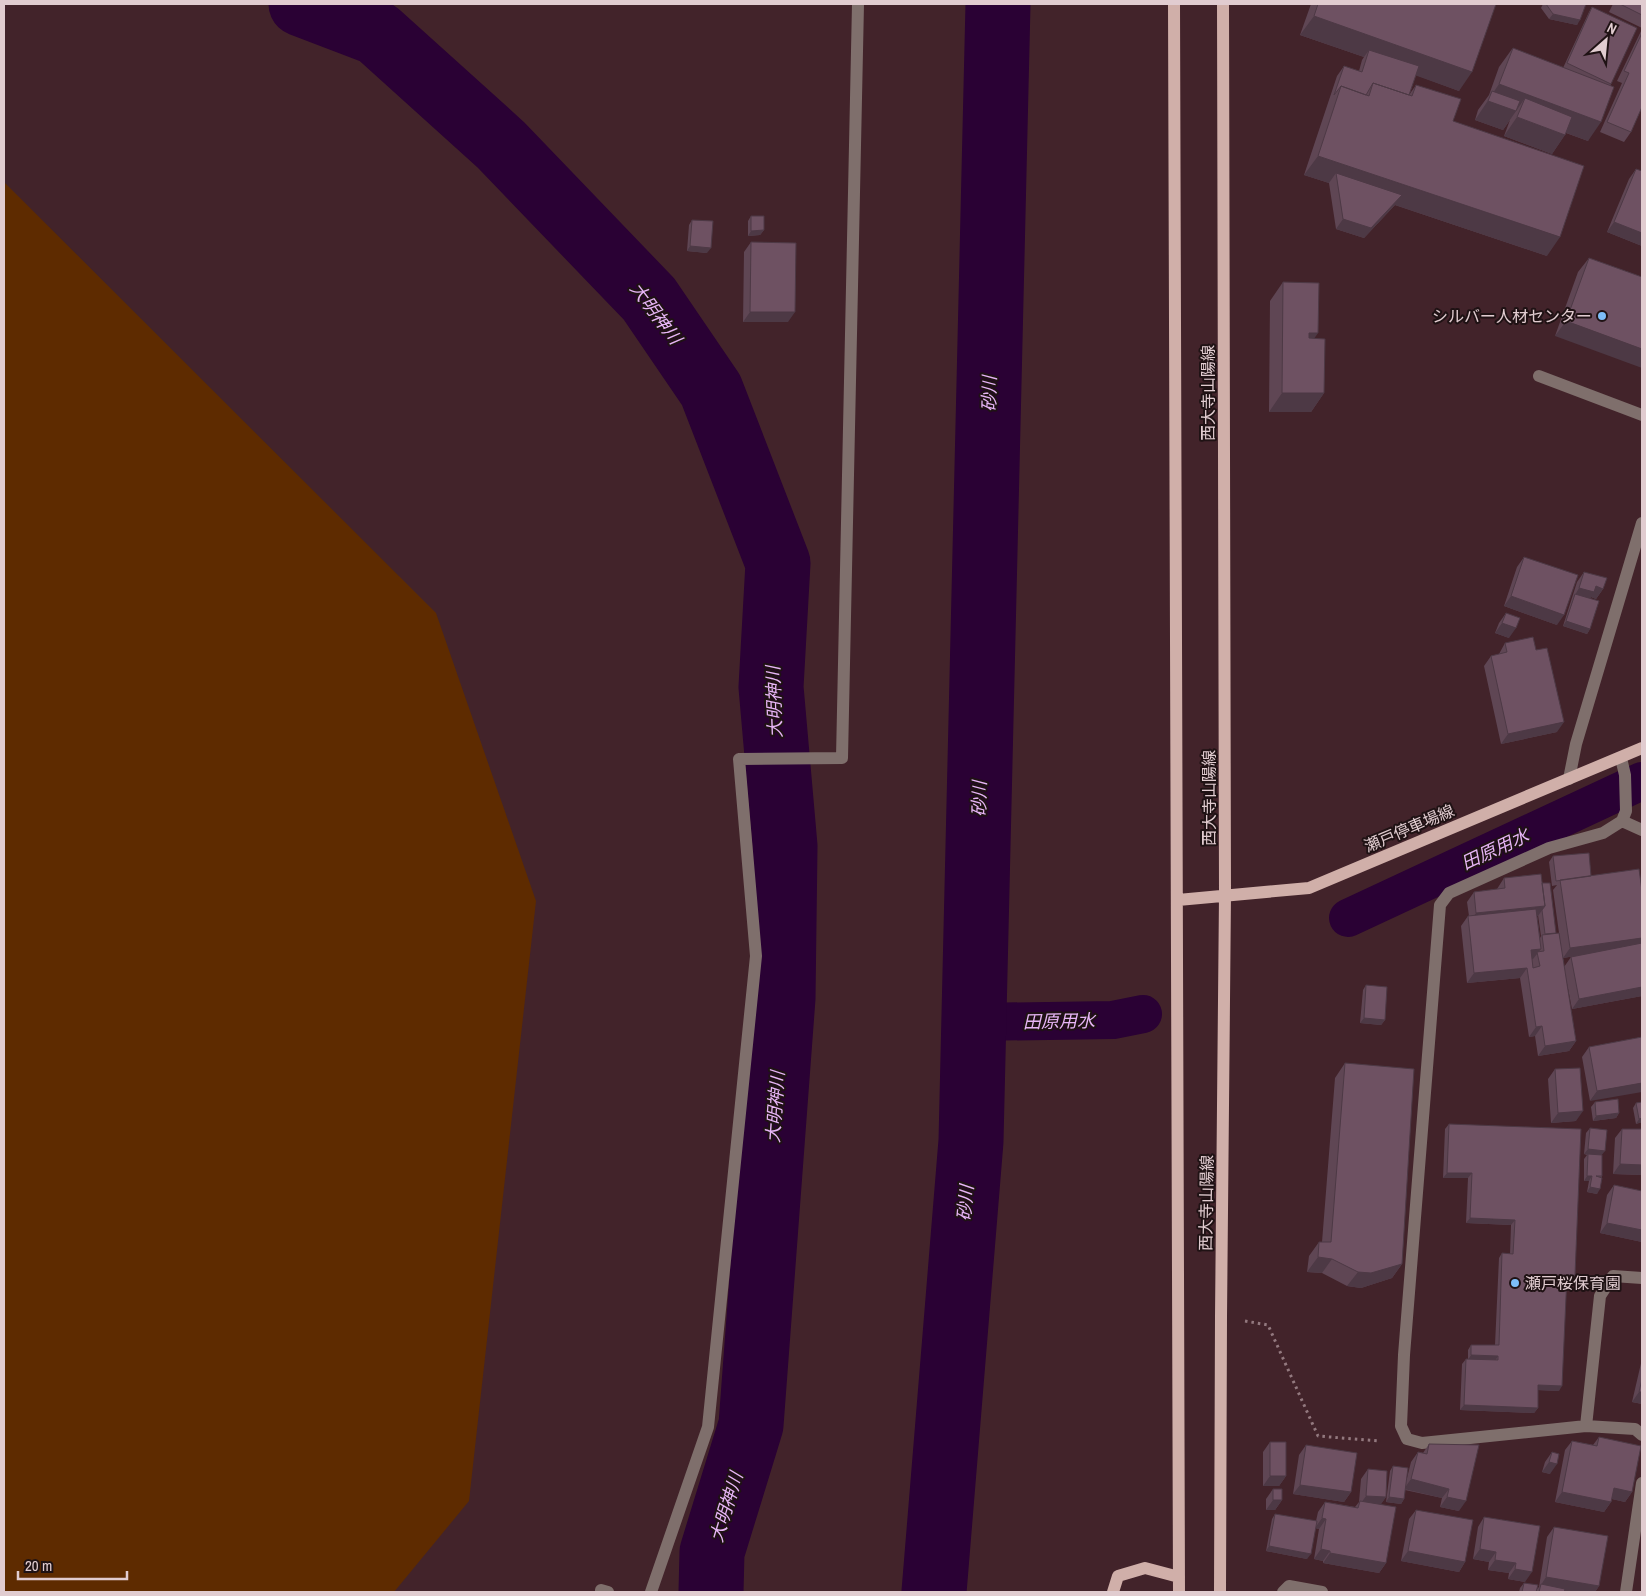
<svg xmlns="http://www.w3.org/2000/svg" width="1646" height="1596" viewBox="0 0 1646 1596" font-family="'Archivo Narrow','Noto Sans JP',sans-serif">
<rect width="100%" height="100%" fill="#42232a"/>
<path fill="#5e2b00" d="M4 182 436 613 536 901 469 1501 394 1592H4Z"/>
<g fill="none" stroke-linecap="round" stroke-linejoin="round">
<path stroke="#2a0134" stroke-width="38" d="M1348 918 1642 781
M974 1022 1113 1020 1143 1014"/>
<path stroke="#2a0134" stroke-width="65" d="M301 4 377 33 501 145 649 299 711 390 778 563 771 687 785 846 783 998 751 1425 712 1552 711 1592
M934 1592 971 1141 998 4"/>
<path stroke="#93797f" stroke-width="3" stroke-dasharray="2.5 4" stroke-linecap="butt" d="M1245 1321 1268 1325 1318 1436 1379 1441"/>
<path stroke="#7f6f6c" stroke-width="12" d="M1539 376 1642 415
M1621 758 1625 775 1626 811 1622 821 1603 833 1549 848 1449 893 1440 905 1404 1355 1401 1426 1407 1439 1422 1443 1586 1426 1635 1429 1642 1435
M1569 779 1576 744 1642 523
M1622 821 1642 830
M1586 1426 1600 1296 1613 1276 1642 1278
M601 1592V1590L608 1592
M651 1592 708 1427 756 956 739 759 842 758 858 4
M1283 1592 1289 1586 1322 1592
M1626 1592 1642 1483"/>
<path stroke="#d0afa9" stroke-width="12" d="M1174 4 1179 1592
M1178 900 1309 888 1642 748
M1113 1592 1118 1576 1145 1568 1179 1577
M1220 1592 1221 1317 1225 895 1223 4"/>
</g>
<path fill="#5f4654" fill-rule="evenodd" d="M1311 4H1496L1459 91 1416 75 1409 95 1416 85 1453 121 1547 256 1395 205 1364 238 1336 229 1329 183 1304 175 1337 76 1344 66 1359 71 1362 60 1364 57 1300 35Z
M1543 4H1585L1577 25 1549 19 1541 8Z
M1613 4H1642V28L1609 12Z
M1592 7 1611 84 1588 141 1566 133 1552 154 1504 136 1510 120 1503 130 1475 120 1478 110 1489 95 1499 67 1512 49 1563 68 1589 12Z
M1642 29V107L1631 132 1624 142 1600 132 1622 83 1617 81Z
M1636 169 1642 246 1607 232 1629 179Z
M751 216 764 230 760 235 748 236V221Z
M692 220 707 253 687 251 689 225Z
M751 242 788 322H743L744 252Z
M1589 258 1642 277 1555 336 1578 272Z
M1283 282 1314 338 1324 393 1311 412H1269L1270 301Z
M1524 557 1557 625 1504 606 1517 567Z
M1584 572 1603 589 1596 599 1591 597 1590 598V629L1587 634 1563 626 1577 582Z
M1506 613 1509 638 1495 633 1499 623Z
M1505 643 1557 732 1501 744 1484 666 1491 656 1499 654Z
M1553 856 1591 876 1642 996 1572 1009 1564 968 1576 1041 1569 1051 1538 1056 1535 1036 1529 1037 1520 978 1467 983 1461 926 1468 916H1469L1467 902 1474 892 1497 889 1504 878 1542 883 1556 933 1561 947 1553 890 1557 885 1552 886 1549 862ZM1538 915 1541 936 1540 938 1537 916ZM1575 956 1571 957 1564 967 1563 958Z
M1366 985 1385 1020 1381 1025 1360 1023 1363 990Z
M1642 1037 1590 1101 1582 1057 1589 1047Z
M1345 1063 1402 1264 1392 1278 1361 1288 1347 1286 1322 1273 1307 1272 1309 1256 1319 1242H1322L1335 1078Z
M1555 1069 1576 1121 1551 1123 1548 1079Z
M1595 1102 1619 1113 1616 1118 1593 1121 1591 1107Z
M1642 1102V1122L1636 1124 1633 1108 1636 1103Z
M1449 1124 1572 1280H1567L1559 1391 1538 1390V1408L1534 1413 1460 1410 1462 1364 1466 1359H1468V1350L1471 1345H1495L1499 1258 1502 1253 1510 1254 1511 1225 1466 1223 1468 1178H1443L1445 1129Z
M1590 1128 1602 1155V1176L1597 1194 1587 1192 1589 1181H1584V1159L1587 1155 1584 1154 1586 1133Z
M1622 1129 1642 1175 1613 1174 1615 1138Z
M1614 1185 1642 1191V1242L1600 1233 1607 1195Z
M1642 1359V1404L1632 1402Z
M1599 1437 1632 1492 1625 1502 1612 1499 1611 1502 1604 1512 1555 1502 1565 1450 1572 1441 1593 1445Z
M1270 1442 1286 1476 1279 1486H1263V1452Z
M1429 1444 1459 1511 1440 1507 1442 1498 1405 1490 1404 1499 1401 1504 1386 1502 1390 1471 1393 1466 1407 1478 1411 1462 1418 1452 1423 1453Z
M1306 1445 1351 1492 1344 1502 1293 1494 1299 1455Z
M1552 1452 1550 1474 1542 1472 1545 1462Z
M1368 1469 1386 1497 1380 1505 1386 1563 1379 1573 1323 1563V1561L1314 1559 1319 1529 1315 1528 1307 1559 1266 1551 1272 1519 1275 1514 1316 1521 1318 1512 1325 1502 1355 1507 1359 1502 1361 1479Z
M1273 1489 1282 1500 1275 1510H1266V1499Z
M1416 1510 1465 1562 1459 1572 1401 1561 1409 1519Z
M1484 1517 1540 1526 1525 1582 1508 1579 1509 1573 1488 1570 1489 1562 1473 1559 1478 1527Z
M1554 1527 1599 1586 1595 1592H1570L1565 1591 1564 1592H1537V1589L1539 1587 1547 1537Z
M1524 1583 1536 1592H1519L1520 1588Z"/>
<path fill="#4d3945" d="M1553 14 1580 20 1577 25 1549 19Z
M1314 16 1472 72 1459 91 1367 58 1369 50 1364 57 1300 35Z
M1499 84 1601 122 1588 141 1518 115 1525 98 1503 130 1475 120Z
M1517 117 1565 135 1552 154 1504 136Z
M1318 156 1560 237 1547 256 1395 205 1364 238 1336 229 1343 219 1336 173 1329 183 1304 175Z
M1614 222 1642 233V246L1607 232Z
M764 230 760 235 748 236 751 231Z
M690 246 711 248 707 253 687 251Z
M750 312H795L788 322H743Z
M1566 321 1642 349V368L1555 336Z
M1309 333H1318L1305 352Z
M1282 393H1324L1311 412H1269Z
M1596 586 1603 589 1596 599 1591 597 1587 602 1575 595 1579 588Z
M1511 596 1564 615 1557 625 1504 606Z
M1566 621 1590 629 1587 634 1563 626Z
M1502 623 1516 628 1509 638 1495 633Z
M1564 722 1557 732 1501 744 1508 734Z
M1545 906 1538 916 1469 923 1476 913Z
M1642 938V946L1563 958 1570 948Z
M1541 949 1533 959 1524 960 1531 950Z
M1527 968 1520 978 1467 983 1474 973Z
M1642 987V996L1572 1009 1579 999Z
M1364 1018 1385 1020 1381 1025 1360 1023Z
M1542 1026 1535 1036 1529 1037 1536 1027Z
M1576 1041 1569 1051 1538 1056 1545 1046Z
M1642 1083V1092L1590 1101 1597 1091Z
M1583 1111 1576 1121 1551 1123 1558 1113Z
M1619 1113 1616 1118 1593 1121 1596 1116Z
M1642 1118V1122L1636 1124 1639 1119Z
M1588 1149 1605 1151 1601 1156 1584 1154Z
M1620 1164 1642 1165V1175L1613 1174Z
M1447 1173H1472L1468 1178H1443Z
M1587 1176H1592L1589 1181H1584Z
M1590 1187 1600 1189 1597 1194 1587 1192Z
M1470 1218 1515 1220 1511 1225 1466 1223Z
M1607 1223 1642 1230V1242L1600 1233Z
M1318 1257 1332 1259 1322 1273 1307 1272Z
M1402 1264 1392 1278 1361 1288 1347 1286 1358 1272Z
M1567 1275H1575L1572 1280H1564Z
M1471 1355 1498 1356 1495 1361 1468 1360Z
M1538 1385 1562 1386 1559 1391 1535 1390Z
M1639 1392H1642V1404L1632 1402Z
M1464 1405 1538 1408 1534 1413 1460 1410Z
M1549 1462 1557 1464 1550 1474 1542 1472Z
M1270 1476H1286L1279 1486H1263Z
M1411 1479 1449 1489 1442 1498 1404 1489Z
M1300 1485 1351 1492 1344 1502 1293 1494Z
M1614 1488 1632 1492 1625 1502 1607 1498Z
M1562 1492 1611 1502 1604 1512 1555 1502Z
M1366 1496 1386 1497 1379 1507 1359 1506Z
M1389 1497 1404 1499 1401 1504 1386 1502Z
M1447 1497 1466 1501 1459 1511 1440 1507Z
M1273 1500H1282L1275 1510H1266Z
M1322 1518 1326 1519 1319 1529 1315 1528Z
M1269 1546 1311 1554 1307 1559 1266 1551Z
M1321 1549 1330 1551 1323 1561 1314 1559Z
M1480 1549 1496 1552 1489 1562 1473 1559Z
M1408 1551 1465 1562 1459 1572 1401 1561Z
M1330 1553 1386 1563 1379 1573 1323 1563Z
M1495 1560 1516 1563 1509 1573 1488 1570Z
M1515 1569 1532 1572 1525 1582 1508 1579Z
M1546 1577 1599 1586 1595 1592H1570L1540 1587 1541 1585Z"/>
<path fill="#6e5162" stroke="#4d3945" d="M1318 4H1496L1472 72 1314 16Z
M1546 4H1586L1580 20 1553 14Z
M1620 4H1642V15Z
M1592 7 1637 28 1611 84 1567 63Z
M1642 33V107L1631 132 1607 122 1629 73 1624 71Z
M1513 48 1614 87 1601 122 1499 84Z
M1369 50 1419 66 1409 95 1373 83 1366 95 1341 86 1334 95 1344 66 1362 72Z
M1373 83 1412 96 1416 85 1461 99 1453 121 1584 166 1560 237 1318 156 1341 86 1369 96Z
M1492 91 1520 101 1516 111 1488 101Z
M1525 98 1572 117 1565 135 1517 117Z
M1636 169 1642 171V233L1614 222Z
M1336 173 1402 195 1371 228 1343 219Z
M751 216H764V230L751 231Z
M692 220 713 221 711 248 690 246Z
M751 242 796 243 795 312H750Z
M1589 258 1642 277V349L1566 321Z
M1283 282 1319 283 1318 333H1309V338L1325 339 1324 393H1282Z
M1524 557 1578 575 1564 615 1511 596Z
M1584 572 1607 578 1603 589 1596 586 1594 592 1579 588Z
M1575 594 1599 601 1590 629 1566 621Z
M1506 613 1520 618 1516 628 1502 623Z
M1533 637 1536 650 1547 648 1564 722 1508 734 1491 656 1507 652 1505 643Z
M1589 853 1591 876 1556 881 1553 856Z
M1639 869 1642 891V938L1570 948 1560 880Z
M1541 874 1545 906 1476 913 1474 892 1505 888 1504 878Z
M1542 883H1550L1556 933 1545 934 1542 910 1545 906Z
M1536 909 1541 949 1531 950 1533 968 1540 966 1537 952 1544 951 1542 935 1559 933 1576 1041 1545 1046 1542 1026 1536 1027 1527 968 1474 973 1468 916Z
M1642 943V987L1579 999 1571 957Z
M1366 985 1387 987 1385 1020 1364 1018Z
M1642 1037V1083L1597 1091 1589 1047Z
M1345 1063 1414 1069 1402 1264 1371 1273 1358 1272 1332 1259 1318 1257 1319 1242H1331Z
M1580 1068 1583 1111 1558 1113 1555 1069Z
M1618 1099 1619 1113 1596 1116 1595 1102Z
M1642 1102V1118L1639 1119 1636 1103Z
M1449 1124 1581 1129 1575 1275H1567L1562 1386 1538 1385V1408L1464 1405 1466 1359 1498 1360V1356L1471 1355V1345H1499L1502 1253 1513 1254 1515 1220 1470 1218 1472 1173H1447Z
M1590 1128 1607 1130 1605 1151 1588 1149Z
M1622 1129H1642V1165L1620 1164Z
M1588 1154 1602 1155V1176H1596L1602 1178 1600 1189 1590 1187 1592 1176H1587Z
M1614 1185 1642 1191V1230L1607 1223Z
M1642 1379V1392H1639Z
M1599 1437 1641 1446 1632 1492 1614 1488 1611 1502 1562 1492 1572 1441 1597 1446Z
M1270 1442H1286V1476H1270Z
M1429 1444 1479 1445 1466 1501 1447 1497 1449 1489 1411 1479 1418 1452 1427 1454Z
M1306 1445 1357 1453 1351 1492 1300 1485Z
M1552 1452 1559 1454 1557 1464 1549 1462Z
M1393 1466 1408 1468 1404 1499 1389 1497Z
M1368 1469 1387 1471 1386 1497 1366 1496Z
M1273 1489H1282V1500H1273Z
M1360 1501 1396 1507 1386 1563 1330 1553V1551L1321 1549 1326 1519 1322 1518 1325 1502 1358 1508Z
M1416 1510 1473 1520 1465 1562 1408 1551Z
M1275 1514 1317 1521 1311 1554 1269 1546Z
M1484 1517 1540 1526 1532 1572 1515 1569 1516 1563 1495 1560 1496 1552 1480 1549Z
M1554 1527 1608 1536 1599 1586 1546 1577Z
M1524 1583 1538 1585 1536 1592H1522Z
M1541 1584 1565 1589 1564 1592H1539Z"/>
<g fill="#7dbef9" stroke="#1f1214" stroke-width="2">
<circle cx="1602" cy="316" r="5"/>
<circle cx="1515" cy="1283" r="5"/>
</g>
<g text-anchor="middle" dominant-baseline="central" stroke-width="4" stroke-linejoin="round" paint-order="stroke">
<g font-size="16" fill="#e1ccd0" stroke="#1f1214" text-anchor="end">
<text x="1592" y="316">シルバー人材センター</text>
<text x="1525" y="1283" text-anchor="start">瀬戸桜保育園</text>
</g>
<g font-size="16" fill="#e1ccd0" stroke="#1f1214">
<text transform="translate(1208 393) rotate(-90)">西大寺山陽線</text>
<text transform="translate(1209 798) rotate(-90)">西大寺山陽線</text>
<text transform="translate(1409 828) rotate(-23)">瀬戸停車場線</text>
<text transform="translate(1206 1203) rotate(-89)">西大寺山陽線</text>
</g>
<g font-size="18" font-style="italic" fill="#e7b5f6" stroke="#1f1214">
<text transform="translate(656 313) rotate(53)">大明神川</text>
<text transform="translate(989 394) rotate(-89)">砂川</text>
<text transform="translate(774 702) rotate(-92)">大明神川</text>
<text transform="translate(979 799) rotate(-89)">砂川</text>
<text transform="translate(1495 849) rotate(-25)">田原用水</text>
<text transform="translate(1059 1021) rotate(-1)">田原用水</text>
<text transform="translate(775 1107) rotate(-86)">大明神川</text>
<text transform="translate(965 1203) rotate(-85)">砂川</text>
<text transform="translate(726 1507) rotate(-73)">大明神川</text>
</g>
</g>
<rect width="1646" height="1596" fill="none" stroke="#e1ccd0" stroke-width="10"/>
<g transform="translate(1606 40) rotate(27)" stroke="#1f1214" stroke-width="4" paint-order="stroke">
<path d="M0-4L9 19L0 12L-9 19Z" fill="#e1ccd0"/>
<text y="-8" font-size="14" font-weight="bold" text-anchor="middle" fill="#e1ccd0">N</text>
</g>
<path d="M18 1571v8h109v-8" fill="none" stroke="#e1ccd0" stroke-width="2.5"/>
<text x="25" y="1571" font-size="15" fill="#e1ccd0" stroke="#1f1214" stroke-width="4" paint-order="stroke">20 m</text>
</svg>
